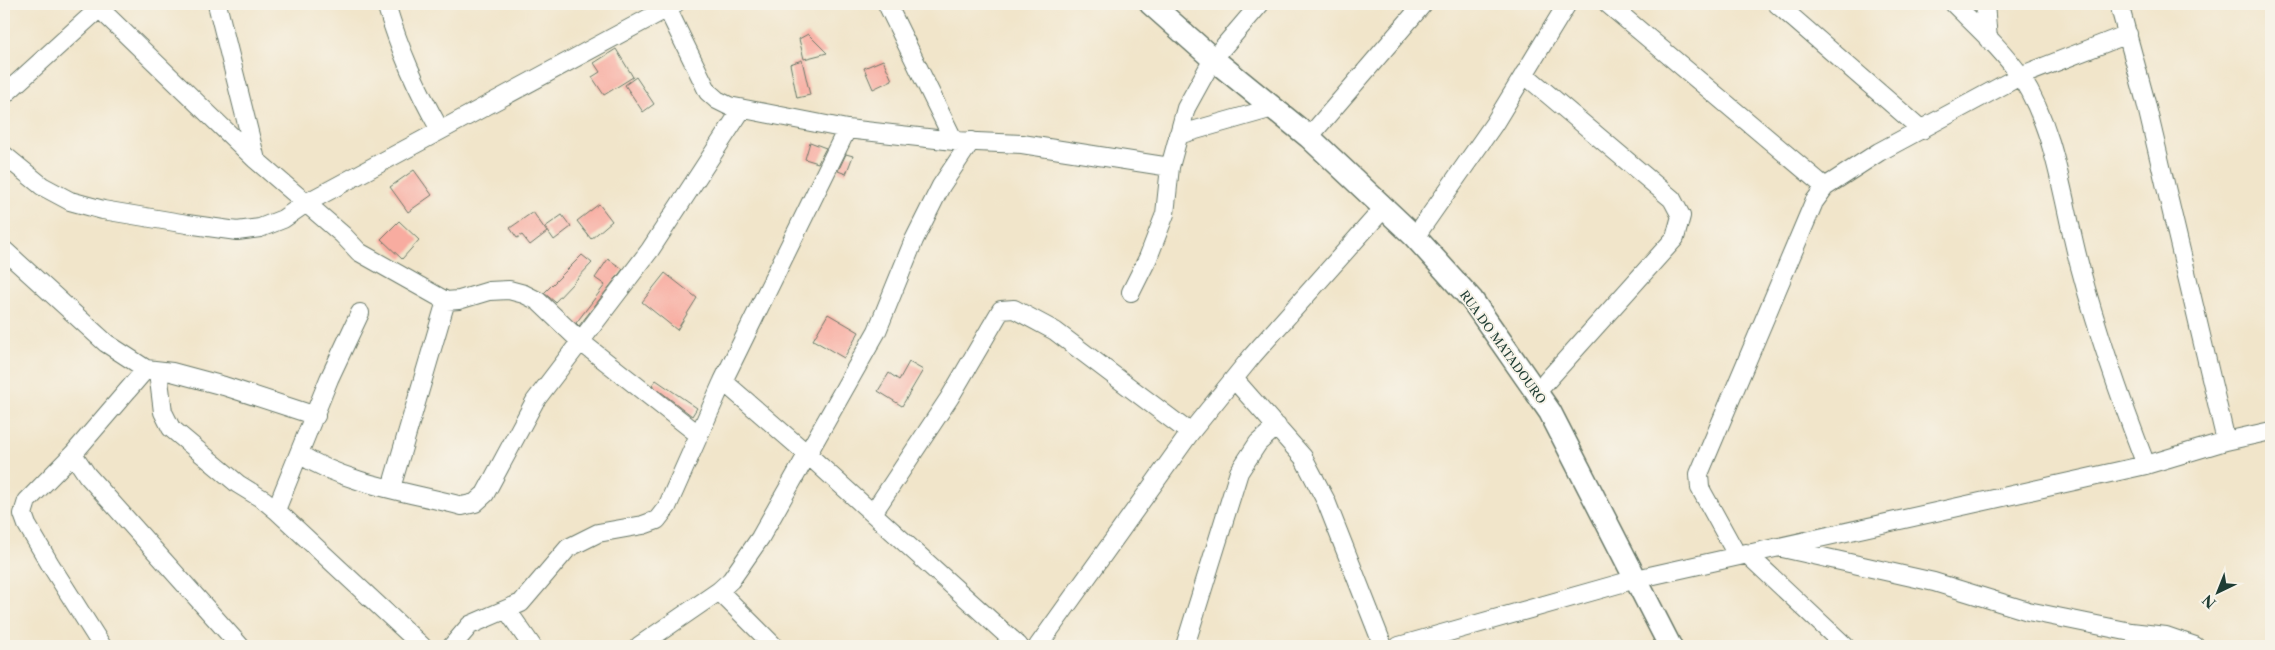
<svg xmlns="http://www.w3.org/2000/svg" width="2275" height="650" viewBox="0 0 2275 650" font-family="'Libre Caslon Text',serif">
<rect width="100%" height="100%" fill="#f7f3e8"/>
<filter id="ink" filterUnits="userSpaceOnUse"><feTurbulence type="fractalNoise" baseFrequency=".02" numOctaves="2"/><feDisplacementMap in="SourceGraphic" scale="10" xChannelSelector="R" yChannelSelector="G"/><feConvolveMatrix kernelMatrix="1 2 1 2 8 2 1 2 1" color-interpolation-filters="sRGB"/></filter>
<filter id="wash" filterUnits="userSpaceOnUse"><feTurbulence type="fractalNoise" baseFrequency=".0096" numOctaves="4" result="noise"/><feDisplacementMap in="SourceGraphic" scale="20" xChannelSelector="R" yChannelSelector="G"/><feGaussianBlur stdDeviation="1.12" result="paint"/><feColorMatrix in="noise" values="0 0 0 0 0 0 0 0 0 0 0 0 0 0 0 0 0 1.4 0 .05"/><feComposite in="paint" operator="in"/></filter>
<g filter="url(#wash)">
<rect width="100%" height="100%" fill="#f1e5ca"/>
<g id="blocks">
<path fill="#f8aca0" d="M808 34 827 53 804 59 799 39Z
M616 49 633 77 604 95 592 77 600 72 594 63Z
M802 60 810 95 797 98 790 64Z
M883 60 892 80 873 89 864 68Z
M636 77 654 104 643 112 625 85Z
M810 142 826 148 818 163 805 159Z
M846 154 853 156 846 174 838 171Z
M414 170 432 195 408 212 390 187Z
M599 204 612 221 591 239 577 221Z
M533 212 547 232 530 245 522 235 517 238 510 228Z
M562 215 571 227 554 240 545 227Z
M399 221 419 240 402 259 381 239Z
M582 255 592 263 555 302 544 293Z
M608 259 623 269 579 326 576 323 605 285 595 278Z
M665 273 697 298 677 330 642 302Z
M828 314 859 332 844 358 813 340Z
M909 362 923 370 902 406 878 391 889 373 899 380Z
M656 380 697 408 692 416 652 385Z"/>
</g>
</g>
<g filter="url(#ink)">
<use href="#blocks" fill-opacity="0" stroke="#687868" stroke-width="1"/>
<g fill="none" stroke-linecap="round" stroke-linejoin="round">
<g stroke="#687868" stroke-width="20">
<path id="minor" d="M217 4 256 160
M386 4C400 51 416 87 440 130
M887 4 954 141
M1608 4 1825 187 1879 152 2020 76 2128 34
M1777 4 1922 130
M1954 4C1977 27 2003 50 2021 77 2057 133 2063 204 2080 267 2098 335 2121 400 2146 465
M1985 4 1988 39
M2119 4 2146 103 2226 441
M667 8 708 92 717 100 729 106 847 129 954 141 1022 144 1170 167
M100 9 256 160 343 235 359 252 446 301 459 300 489 291 509 290 524 294 538 301 581 342 699 435
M1524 74 1672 199 1681 216 1675 238 1536 393
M4 95 104 4
M1178 135 1273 108
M1309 137 1423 4
M4 155 42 186 70 201 103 210 187 224 237 231 260 228 283 219 306 203 675 4
M1415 237 1494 124 1567 4
M4 250 106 343 146 369 172 372 224 386 316 416
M1131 292 1148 258 1165 214 1170 167 1186 108 1213 59 1260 4
M360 313 329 379 276 510 422 646
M158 372 163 412 171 428 238 484 264 500 276 510
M1234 379 1303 457 1326 501 1383 646
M723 381 806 453 1019 646
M73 454 87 475 240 646
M299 454C347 484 408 492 462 506L475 503 485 494 535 401 650 250 742 109
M391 488 446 301
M873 513 950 397 1001 310 1014 309 1055 331 1190 433
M1778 547 1934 582 2028 611 2131 632 2166 636 2195 646
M1746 553 1845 646
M1737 555 1700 488 1699 474 1806 221 1814 202 1825 187
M719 591 774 646
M507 610 532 646
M102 646 50 564 27 525 23 514 27 501 73 454 146 369
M452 646 470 625 521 603 568 548 598 533 643 525 657 520 667 507 723 381 847 129
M639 646 719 591 731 580 760 538 877 331 914 240 941 186 971 141
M1038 646 1190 433 1253 355 1383 209
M1185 646 1239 472 1258 443 1277 426
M1399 646 1636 579 2146 465 2226 441 2271 431"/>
</g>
<g stroke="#687868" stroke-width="25">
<path id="tertiary" d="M1151 4 1213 59 1309 137 1415 237 1472 300 1550 412 1670 646"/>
</g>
<use href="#minor" stroke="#fff" stroke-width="18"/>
<use href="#tertiary" stroke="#fff" stroke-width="22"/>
</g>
</g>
<g text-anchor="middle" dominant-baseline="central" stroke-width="4" stroke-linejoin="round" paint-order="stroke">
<g font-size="12" fill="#1f3d34" stroke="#f7f3e8">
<text transform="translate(1503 347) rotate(54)">RUA DO MATADOURO</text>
</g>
</g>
<rect width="2275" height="650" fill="none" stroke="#f7f3e8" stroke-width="20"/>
<g transform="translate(2218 592) rotate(223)" stroke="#f7f3e8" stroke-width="4" paint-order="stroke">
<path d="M0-4L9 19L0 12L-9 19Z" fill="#1f3d34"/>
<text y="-8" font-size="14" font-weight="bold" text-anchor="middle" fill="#1f3d34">N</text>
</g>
</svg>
